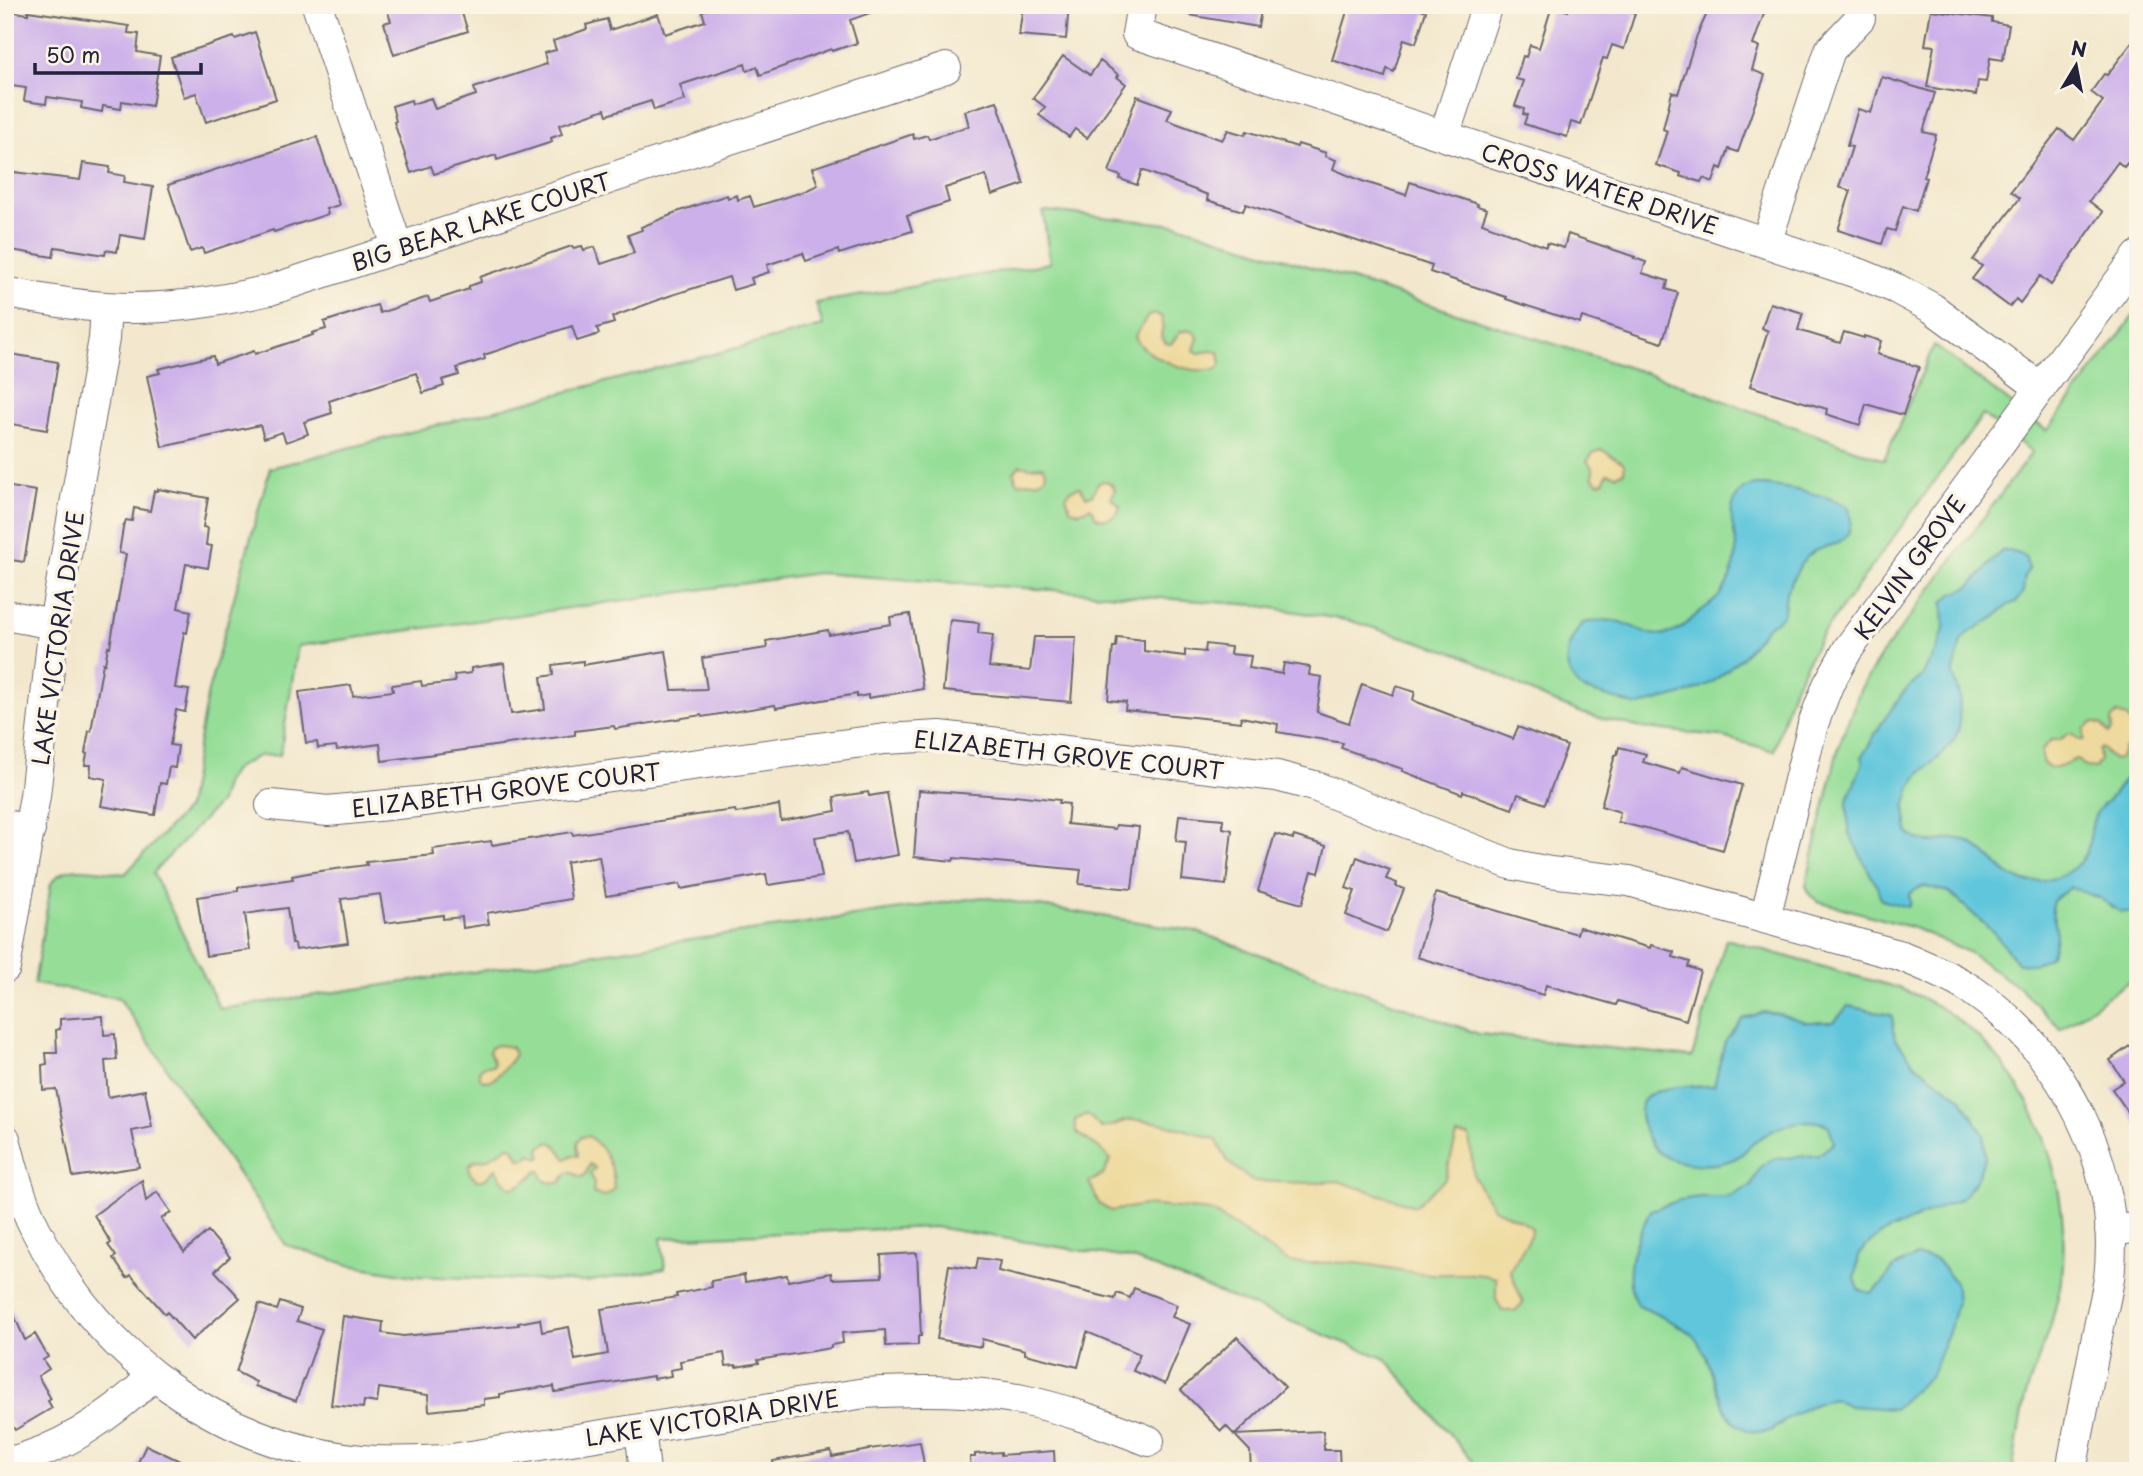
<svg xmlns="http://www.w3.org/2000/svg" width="2143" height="1476" viewBox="0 0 2143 1476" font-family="'Playpen Sans',sans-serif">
<rect width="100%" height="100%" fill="#fcf5e5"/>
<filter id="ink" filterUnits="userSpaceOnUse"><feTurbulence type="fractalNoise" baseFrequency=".0143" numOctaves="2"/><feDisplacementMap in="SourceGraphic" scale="14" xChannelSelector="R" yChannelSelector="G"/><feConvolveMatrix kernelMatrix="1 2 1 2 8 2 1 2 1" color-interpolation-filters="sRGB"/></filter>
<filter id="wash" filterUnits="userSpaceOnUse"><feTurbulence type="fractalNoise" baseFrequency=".00686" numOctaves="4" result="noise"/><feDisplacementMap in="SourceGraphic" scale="28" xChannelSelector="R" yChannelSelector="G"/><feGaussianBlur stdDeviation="1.57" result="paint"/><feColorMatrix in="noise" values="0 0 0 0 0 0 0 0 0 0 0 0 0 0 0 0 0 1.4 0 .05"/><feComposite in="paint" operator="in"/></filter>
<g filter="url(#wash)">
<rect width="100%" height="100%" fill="#f3e8cd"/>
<path fill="#96de98" stroke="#5c806a" stroke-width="2" d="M1047 211 1178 225 1668 380 1884 460 1934 345 2047 431 2138 310V975L2061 1029 2020 988 1968 952 1914 928 1818 901 1810 895 1806 885 1839 745 1860 690 1880 657 2032 452 1983 415 1819 639 1792 692 1774 751 1719 736 1642 728 1587 715 1541 697 1462 655 1351 621 1255 605 818 573 298 646 280 755 258 756 236 768 226 782 220 802 153 873 220 1009 983 897 1195 931 1479 1034 1692 1057 1726 939C1767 951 1807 962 1848 974 1868 980 1890 984 1909 992 2015 1035 2070 1155 2063 1265 2059 1314 2039 1352 2025 1398 2019 1421 2017 1447 2012 1471H1481L1386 1359 1133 1259 934 1227 661 1238 665 1269 585 1282 414 1276 349 1265 286 1245 119 998 34 984 51 884C64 859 101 872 125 874L187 808 207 695 270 468 823 326 816 303 1050 263 1043 212Z"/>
<path fill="#eeda9e" stroke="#887e6c" stroke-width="2" d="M1155 314 1162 317 1163 325 1161 336 1166 343 1171 344 1180 332C1188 329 1195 330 1198 338L1194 350 1198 353 1211 351 1219 352 1221 364 1217 369C1209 370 1202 371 1195 370 1177 368 1140 353 1135 336L1148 316Z
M1601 450C1607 451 1608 454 1614 457 1622 462 1626 462 1624 472L1616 475 1607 473 1604 482 1599 483 1593 478V469L1587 461 1593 453Z
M1020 465 1030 467 1042 466 1046 471 1045 477 1039 481 1019 483 1016 480 1014 472Z
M1103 481C1109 481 1113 483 1115 490L1111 498 1120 506C1117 519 1106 521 1096 517L1091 507 1079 512 1070 509 1066 496 1072 489 1080 487 1086 496 1092 495 1097 484Z
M2117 714 2127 717C2134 728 2138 743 2124 749 2122 755 2120 762 2112 759L2102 748 2099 750 2100 760 2095 768 2086 767 2076 759C2064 764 2054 775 2042 762V750L2051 740H2060L2067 734 2071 733 2080 740H2084V729L2093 722 2102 725 2109 733 2112 729 2111 720Z
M499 1045 511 1047 515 1054C512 1061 499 1074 493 1080L483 1081 480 1078 479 1071 484 1066H493L494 1063 489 1051 493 1046Z
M1087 1114 1101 1128C1116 1127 1120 1120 1133 1120 1161 1120 1190 1132 1216 1139L1228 1162 1252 1181 1309 1183 1338 1181 1415 1206 1445 1179 1457 1135 1469 1136 1474 1177 1493 1208 1522 1221 1532 1228 1529 1239 1510 1270 1523 1303 1515 1311H1502L1496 1299V1278C1474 1271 1453 1275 1431 1274 1405 1273 1380 1265 1354 1263 1332 1261 1310 1265 1289 1262L1211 1211 1145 1205 1111 1211 1099 1204 1089 1182 1103 1175 1110 1160C1100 1145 1090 1143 1076 1132L1075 1120Z
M588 1136C605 1147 617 1171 613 1191L604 1197 593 1193 594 1181 590 1174 595 1168 590 1164 585 1175 581 1177 570 1172 567 1173 560 1183 547 1182 543 1179 540 1171H538C529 1178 523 1186 511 1188L500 1177 496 1169 484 1180H477L470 1174 469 1166 474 1161 487 1159 509 1146 513 1147 520 1159H525L531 1154 539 1158 541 1157 540 1148 549 1142 555 1144 566 1159 573 1155 578 1156 577 1143 581 1137Z"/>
<path fill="#5fc6dc" stroke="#40748c" stroke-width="2" d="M1765 485C1788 488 1831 494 1849 508L1851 522 1849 531 1844 539 1835 544 1814 551 1807 557 1801 564 1786 592 1784 612 1779 619 1767 627 1742 657 1713 682 1691 692 1638 706 1582 689C1559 669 1564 645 1583 623 1595 620 1607 619 1620 622 1643 629 1651 641 1676 631 1685 627 1690 620 1697 614 1702 609 1709 606 1714 601 1726 590 1735 570 1736 553 1738 531 1724 519 1737 496 1744 485 1753 485 1765 485Z
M2002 550H2007L2025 556 2029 569 2025 575 2023 592 2016 602 2008 605 1995 617 1968 633 1961 641 1953 675 1960 695 1959 728 1955 738 1943 754 1920 773 1911 787 1905 807 1908 833C1934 854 1947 830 1969 842 1985 850 1997 869 2015 878 2037 889 2076 875 2086 853 2092 841 2089 823 2097 812 2101 806 2107 802 2112 796 2121 785 2128 773 2138 762V912H2121L2099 898 2070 887C2051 900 2048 902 2055 923 2058 935 2055 946 2050 956 2040 964 2031 965 2018 964L1994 933 1949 892 1924 886 1913 891 1909 895 1911 902 1908 907 1881 900 1878 889 1849 833 1847 801 1863 762 1862 757 1881 724 1903 693 1922 676 1937 649 1944 629 1943 602 1952 594 1970 587Z
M1848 1006 1892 1015 1895 1039 1915 1064 1961 1098 1984 1135 1985 1157 1976 1180 1962 1198 1881 1234 1863 1249 1859 1255 1855 1278 1859 1290 1871 1293 1882 1284 1894 1267 1916 1256 1936 1259 1955 1282 1957 1301 1950 1329 1931 1375 1894 1409 1849 1406 1833 1398C1809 1405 1789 1415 1771 1431 1765 1432 1756 1433 1750 1431 1711 1420 1719 1358 1690 1333 1678 1323 1651 1312 1637 1305 1620 1274 1635 1239 1651 1210L1680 1200 1700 1197H1728L1751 1186 1761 1166 1773 1159 1818 1155 1834 1143 1829 1126C1807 1114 1773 1127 1755 1142 1748 1147 1742 1156 1734 1159 1714 1168 1679 1166 1661 1154 1652 1149 1647 1136 1643 1127 1626 1082 1686 1086 1714 1086L1725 1042 1743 1019 1763 1012 1780 1014 1806 1022H1834Z"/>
<g id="blocks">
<path fill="#ccb0ea" d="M403 5H459L468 31 394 55 384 23 391 21 387 10Z
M718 5H883L884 8 850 20 857 43 832 51 831 49 760 75 757 67 747 71 745 64 680 85 685 100 654 110 651 101 607 115 605 109 559 125 562 134 551 138 552 142 497 160 496 155 434 174 431 166 411 173 394 122 396 121 392 106 411 100 412 104 431 98 435 109 476 95 474 88 547 64 544 53 556 50 553 41 587 29 586 25 607 19 610 30 658 14 665 34 705 21 702 11Z
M1023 5H1069L1066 39 1019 35Z
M1190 5H1262L1258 27 1189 15Z
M1349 5H1409L1426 11 1416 43 1404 39 1394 72 1387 69 1385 77 1332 60Z
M1569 5H1625L1623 9 1635 13 1624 49 1612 45 1607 59 1603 58 1581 125 1571 122 1567 137 1524 124 1527 115 1523 114 1524 109 1515 106 1524 81 1516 79 1523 56 1526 57 1530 45 1539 48 1552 6 1568 11Z
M1711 5H1767L1753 45 1759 47 1752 70 1765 75 1738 152 1729 149 1722 169 1718 167 1713 182 1703 178 1701 182 1680 176 1681 173 1656 165 1667 131 1663 129 1672 92 1678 94 1697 35Z
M1931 10 1992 18V22L2009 25 2003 60 1990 58 1986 82 1978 81 1976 95 1927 87 1934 46 1925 45Z
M9 11 28 14V11L129 26 128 33 139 34 137 52 160 56 152 106 122 101 121 109 103 106 102 112 81 108 82 102 47 97 46 104 24 101 26 88 5 85V36Z
M255 32 276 99 206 122 196 93 184 97 171 57 234 37 235 39Z
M2138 35V150L2124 167 2118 162 2089 201 2103 212 2051 285 2040 276 2020 303 2016 299 2010 307 1972 279 1982 266 1973 260 2020 198 2011 191 2059 129 2074 140 2103 101 2091 92 2104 74 2107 75Z
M1063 56 1090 75 1100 61 1119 75 1117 77 1126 84 1087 138 1075 129 1069 137 1039 115 1045 107 1033 98Z
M1882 77 1935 93 1923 132 1936 135 1923 177 1926 178 1916 211 1903 206 1895 231 1887 229 1882 244 1838 230 1851 191 1839 187 1852 147 1847 146 1858 109 1871 113Z
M1137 96 1172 109 1167 120 1222 140 1228 130 1245 135 1247 131 1297 147 1298 144 1326 153 1325 156 1336 160 1333 169 1362 181 1406 195 1410 182 1478 204 1477 206 1487 209 1482 223 1546 247 1547 243 1564 248 1568 234 1635 257 1634 258 1646 262 1642 273 1668 281 1666 289 1678 293 1662 343 1582 317 1580 323 1506 299V297L1430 272 1432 266 1246 204 1243 211 1207 200 1208 195 1142 170 1137 185 1120 179 1121 176 1109 172Z
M997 101 1024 184 992 195 986 175 945 188 949 202 907 216 912 231 839 254 838 250 806 261 803 253 767 265 769 272 751 278 753 284 733 290 729 277 669 296 612 317 614 323 597 328 599 334 577 341 572 326 484 355 485 359 457 368 459 375 442 380 444 386 423 393 416 373 329 401 332 413 304 422 308 434 286 442 282 432 264 438 260 425 162 447 147 376 160 373 158 369 213 356 215 364 254 351 255 354 313 335 312 333 326 329 324 322 377 305 380 313 428 297 430 302 469 289V286L481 282 480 277 572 246 573 248 582 246 584 250 595 247 601 264 634 253 628 235 642 230 641 227 671 215V214L727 195 728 198 737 195 738 200 750 196 754 207 805 191 818 185 812 168 913 134 914 139 927 135 929 139 969 126 965 111Z
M317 137 339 205 326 209 328 214 274 232 273 230 204 253 202 248 190 252 168 185Z
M83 163 110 167 109 173 125 176 124 182 153 187 145 239 120 235 117 252 106 250 105 255 55 247 53 257 5 249V171L80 180Z
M1770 303 1803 313 1798 330 1840 343 1844 332 1864 338V336L1881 341 1877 354 1919 367 1903 415 1866 404 1860 425 1826 414 1827 409 1750 386 1768 331 1762 328Z
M5 353 58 362 47 430 5 423Z
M5 486 36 491 24 562 5 559Z
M158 489 208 498 203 527 208 528 206 545 212 546 208 568 186 564 178 608 191 611 187 633 184 632 175 688 189 690 185 712 176 710 170 745 178 746 175 768 169 767 166 784 160 783 155 815 101 806 106 779 90 776 91 765H85L87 754 85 753 89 731H91L103 663 105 664 108 646 110 647 117 606 126 554 119 553 123 528 126 520 132 521 134 508 150 511 154 491H158Z
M910 614 923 689 868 698V695L857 697V694L776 708 775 705 702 717 701 715 615 729 614 726 575 731V735L382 761 380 744 337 750 336 746 318 748 317 742 306 743 299 692 351 685 353 696 393 691 392 685 421 681 422 686 455 682 454 675 471 673V668L504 663 511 714 545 709 541 677 554 675 553 665 583 661V665L666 651 672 690 707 689 702 658 767 648 766 641 828 630 829 635 891 624 890 617Z
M950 620 979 623 978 633 993 635 989 667 1030 671 1034 637H1076L1071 702 943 691Z
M1117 637 1144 640V651L1185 656V650L1205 652 1206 644 1231 647 1230 654 1251 656 1249 668 1282 674 1284 663 1310 667 1309 675 1322 677 1317 712 1349 723 1362 684 1393 695 1396 686 1415 692 1413 700 1417 702 1513 739 1518 727 1567 746 1545 804 1518 794 1512 809 1463 791 1462 794 1402 771 1403 769 1341 748 1343 743 1277 732 1278 724 1241 717V722L1125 710 1126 702 1108 700 1113 647H1116Z
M1619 747 1646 754 1643 762 1680 773 1682 767 1742 785 1723 850 1643 827 1642 828 1618 822 1620 812 1601 806 1615 755H1617Z
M919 790 1015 797V795L1060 800 1059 803 1069 804 1067 824 1115 829 1116 825 1139 827 1132 889 1079 884 1081 870 954 858 953 861 914 857Z
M868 792 869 796 887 793 898 855 854 863 848 832 815 837 822 877 768 885 766 874 681 889 680 884 606 896 599 856 566 862 571 899 487 913 489 924 463 928 462 917 443 919V915L385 923 380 894 341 899 348 943 296 950 295 944H292L287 908 245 914 250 950 206 956 197 897 238 891V887L293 879 292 876 313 872 367 865 366 862 434 855 433 849 491 841 492 845 572 832 573 835 703 814 735 810 736 813 779 805 781 821 836 811 834 797Z
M1179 815 1223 819V828L1232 830 1226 885 1182 880 1186 842 1176 841Z
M1275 834 1293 839 1294 836 1326 846 1319 873 1312 871 1302 904 1258 891Z
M1357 857 1390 870 1386 879 1397 883 1396 886 1404 889 1387 932 1346 915 1355 891 1346 888Z
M1436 893 1577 934 1579 927 1650 948 1651 945 1674 952 1673 957 1690 962 1688 967 1700 971 1686 1020 1618 1001 1616 1005 1546 985 1543 995 1417 957Z
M103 1016 104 1035 115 1034 117 1060 105 1061 108 1097 145 1090 152 1127 132 1131 139 1167 73 1177 56 1089 43 1090 42 1065 47 1064 46 1053H57L56 1030 60 1029V1019Z
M2138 1040V1126L2112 1089 2124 1081 2110 1060Z
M142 1180 146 1201 157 1192 171 1212 161 1219 184 1252 208 1231 230 1257 215 1271 240 1298 192 1340 167 1312 165 1314 131 1275 127 1278 113 1258 116 1256 108 1245 111 1243 94 1215Z
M917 1253 921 1336H918V1345L886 1346 885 1330 842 1333 843 1343 831 1345V1348L758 1360 759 1363 736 1367V1365L726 1366 724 1353 680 1361 681 1368 670 1370 671 1376 653 1379V1376L555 1392 554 1386 544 1388 543 1387 500 1394V1397L484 1399V1405L429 1411 428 1395 379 1388 377 1403 364 1401 363 1408 331 1405 343 1316 383 1322 382 1333 403 1336 519 1325 518 1323 540 1319 542 1332 569 1327 575 1360 608 1354 601 1309 677 1297 676 1294 712 1287 711 1281 744 1275 745 1282 787 1275 788 1281 831 1273 832 1279 882 1277 881 1255Z
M978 1258 1000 1261 998 1271 1115 1299 1117 1293 1130 1298 1134 1288 1177 1305 1172 1317 1190 1324 1165 1384 1133 1371 1140 1354 1087 1332 1078 1367 1025 1354V1350L982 1339 981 1347 937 1339 949 1265 976 1269Z
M5 1295 25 1340 35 1334 48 1357 43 1360 49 1369 38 1376 51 1399 48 1401 52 1408 15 1430 5 1414Z
M280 1302 301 1309 297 1321 322 1329 296 1401 255 1386 256 1382 236 1372 259 1304 277 1310Z
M1237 1337 1285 1387 1235 1435 1323 1431 1324 1450H1339L1340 1471H1251L1250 1451 1226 1426 1221 1431 1181 1390Z
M920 1442 924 1464 900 1469V1471H774L773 1461 831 1451 832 1457 869 1450V1449Z
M146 1445 201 1471H134Z
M1054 1451 1055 1471H971L970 1457H975V1454L1001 1452V1455Z"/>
</g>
</g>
<g filter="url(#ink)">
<use href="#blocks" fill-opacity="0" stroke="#6b676e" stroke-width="2"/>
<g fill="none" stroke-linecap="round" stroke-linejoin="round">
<g stroke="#6b676e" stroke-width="32">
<path id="minor" d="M317 5 398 249
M1142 5 1137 34 1863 275 1897 289 1932 308 2041 388
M1444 136 1487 5
M1766 243 1830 50 1860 18
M5 292C38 299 72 305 106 307 162 311 216 302 270 290L946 68
M5 615 54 624
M271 805 328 811 417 802 885 739 940 736 1277 776 1314 786 1510 864 1550 872 1629 881 1902 956C1927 967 1951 976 1973 991 2065 1054 2122 1166 2109 1278 2106 1299 2100 1320 2096 1341 2088 1384 2079 1427 2071 1471
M5 825 30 830
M1765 918 1813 724 1828 685 1848 649 2138 256
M5 968 35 796 54 624 104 339 106 307
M5 1139C13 1170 21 1201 36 1230 99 1356 219 1445 361 1460 389 1463 418 1461 446 1460L865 1393C919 1390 974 1389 1027 1401 1069 1410 1109 1426 1149 1441
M2110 1230 2138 1228
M640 1429 645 1471
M5 1463C63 1450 111 1416 153 1376"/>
</g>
<use href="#minor" stroke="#fff" stroke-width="30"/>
</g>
</g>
<g text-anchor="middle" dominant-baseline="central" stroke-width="7" stroke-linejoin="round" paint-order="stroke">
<g font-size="23" fill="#22223b" stroke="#fcf5e5">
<text transform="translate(1600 188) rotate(18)">CROSS WATER DRIVE</text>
<text transform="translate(481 221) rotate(-18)">BIG BEAR LAKE COURT</text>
<text transform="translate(1909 567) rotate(-54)">KELVIN GROVE</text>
<text transform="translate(57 638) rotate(-82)">LAKE VICTORIA DRIVE</text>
<text transform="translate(1069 754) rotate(6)">ELIZABETH GROVE COURT</text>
<text transform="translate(506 789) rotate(-7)">ELIZABETH GROVE COURT</text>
<text transform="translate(712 1417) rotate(-9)">LAKE VICTORIA DRIVE</text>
</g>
</g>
<rect width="2143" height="1476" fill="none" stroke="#fcf5e5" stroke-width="28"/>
<g transform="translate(2076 66) rotate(10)" stroke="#fcf5e5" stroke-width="5" paint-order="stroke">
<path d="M0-5L12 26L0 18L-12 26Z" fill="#22223b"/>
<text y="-10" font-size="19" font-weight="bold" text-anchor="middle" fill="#22223b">N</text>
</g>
<path d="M35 63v10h166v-10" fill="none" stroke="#22223b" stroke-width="3.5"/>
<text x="46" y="63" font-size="21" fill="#22223b" stroke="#fcf5e5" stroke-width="5" paint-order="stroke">50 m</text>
</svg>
